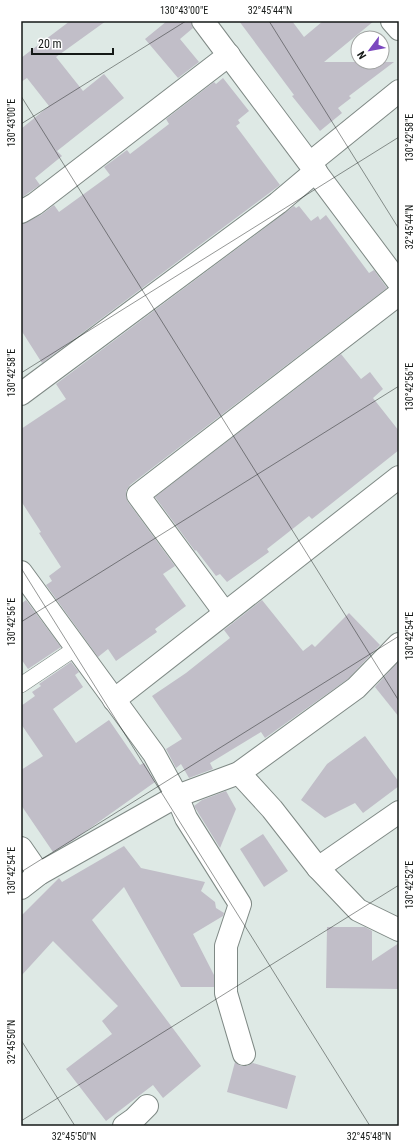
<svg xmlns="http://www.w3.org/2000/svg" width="420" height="1147" font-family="'Roboto Condensed',sans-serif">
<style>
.building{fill:#c1bec8}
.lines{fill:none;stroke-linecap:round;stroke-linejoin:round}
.service-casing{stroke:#7f8985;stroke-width:16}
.minor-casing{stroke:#7f8985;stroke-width:24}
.service{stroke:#fff;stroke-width:15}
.minor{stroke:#fff;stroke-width:22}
.ticks{fill:none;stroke:#151917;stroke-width:1;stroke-opacity:0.45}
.neatline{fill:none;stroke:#151917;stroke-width:1.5}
.ticks-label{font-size:10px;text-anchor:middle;fill:#151917}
</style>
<rect width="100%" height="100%" fill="#dee9e5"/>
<!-- building -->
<g class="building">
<path d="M70 21H106L56 57 83 91 104 74 124 98 57 151 62 156 35 178 40 185 21 198V129L49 106 27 78 21 82V58Z"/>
<path d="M167 21H191L193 28 180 39 199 62 178 78 145 39Z"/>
<path d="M239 21H292L304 37 323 21H374L324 62H394L349 96 351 98 338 108 342 113 320 131 292 96 294 95Z"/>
<path d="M223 78 249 111 238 120 240 123 236 126 280 185 42 363 21 330V224L41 215 54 205 59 212 110 175 104 167 127 150 130 154 169 124 166 119 214 82 216 84Z"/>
<path d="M294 206 296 208 299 206 311 221 318 216 320 220 326 215 369 273 374 270 387 288 130 485 126 491V497L128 502 175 566 163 574 186 606 155 629 157 632 116 661 108 649 98 657 46 585 52 581 49 576 61 567 39 533 41 532 21 501V429L66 399 56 384Z"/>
<path d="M341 354 361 379 370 372 383 389 373 398 399 431V450L312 519 309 516 267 549 269 552 227 582 220 574 216 576 196 550 195 551 155 497Z"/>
<path d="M26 600 61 647 28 669 21 659V604Z"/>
<path d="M262 600 303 651 312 644 315 647 349 613 380 645 348 679 265 738 261 732 210 763 213 769 189 778 181 764 176 768 166 749 182 739 152 696 186 673 230 638 224 630Z"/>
<path d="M71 662 79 672 75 675 83 687 53 709 76 743 109 720 140 765 144 763 155 782 72 841 53 852 21 805V770L43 756 21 724V706L35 696 32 692 41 686 39 684Z"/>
<path d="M397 663 399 665V717L375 687Z"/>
<path d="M365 736 399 782V786L363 813 355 803 325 818 301 800 327 764Z"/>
<path d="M226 791 236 809 220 848 194 806 202 800Z"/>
<path d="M263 834 288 871 264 887 240 849Z"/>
<path d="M124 846 141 868 205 882 201 891 215 902 216 908 224 913 223 916 193 934 214 975V987H181L124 887 92 920 201 1066 163 1098 153 1085 106 1121 66 1069 112 1034 102 1021 118 1006 53 941 21 976V916L59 878 62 882Z"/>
<path d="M327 927H365L372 931V961L399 943V989L326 988Z"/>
<path d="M235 1062 241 1066H247L253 1063 296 1076 287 1109 227 1092Z"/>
</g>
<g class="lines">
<!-- service casing -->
<g class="service-casing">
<path id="service" d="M21 685 76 648"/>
</g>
<!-- minor casing -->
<g class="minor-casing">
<g id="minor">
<path d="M203 21 399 283"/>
<path d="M392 21 399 29"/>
<path d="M310 163 399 91"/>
<path d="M21 212 35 204 229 55"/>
<path d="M21 394 278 203 316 171"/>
<path d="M21 572 154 754 177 796 186 818 240 904 226 946V993L244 1054"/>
<path d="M225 613 138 495 399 294"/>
<path d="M114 700 399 477"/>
<path d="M239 773 272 809 318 868 358 910 399 930"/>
<path d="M21 848 39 874"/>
<path d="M318 868 399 812"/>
<path d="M21 888 39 874 177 796 239 773 356 688 399 644"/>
<path d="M124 1126 134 1119 147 1106"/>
</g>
</g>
<!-- service -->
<use href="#service" class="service"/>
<!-- minor -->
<use href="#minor" class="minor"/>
</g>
<!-- ticks -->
<path class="ticks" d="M269 21 399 229M21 96 399 701M21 124 186 21M21 373 399 137M21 568 370 1126M21 622 399 386M21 872 399 636M21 1040 75 1126M21 1121 399 885"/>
<!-- border -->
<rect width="420" height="1147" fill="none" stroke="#ffffff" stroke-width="44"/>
<!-- north arrow -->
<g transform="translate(370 50) rotate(238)"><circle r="19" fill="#ffffff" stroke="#a1a3a2"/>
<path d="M0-3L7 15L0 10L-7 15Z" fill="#7b47bf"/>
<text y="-6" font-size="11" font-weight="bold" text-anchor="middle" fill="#151917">N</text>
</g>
<!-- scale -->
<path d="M32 48v6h81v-6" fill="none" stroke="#151917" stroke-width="2"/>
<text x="38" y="48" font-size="12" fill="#151917" stroke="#ffffff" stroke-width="3" paint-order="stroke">20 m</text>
<rect x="22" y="22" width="376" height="1103" class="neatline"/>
<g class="ticks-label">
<text x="184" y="14">130°43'00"E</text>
<text x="270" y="14">32°45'44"N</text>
<text transform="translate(11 123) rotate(-90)" y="4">130°43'00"E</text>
<text transform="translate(409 138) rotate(-90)" y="4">130°42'58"E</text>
<text transform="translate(409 227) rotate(-90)" y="4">32°45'44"N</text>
<text transform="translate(11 373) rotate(-90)" y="4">130°42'58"E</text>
<text transform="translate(409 387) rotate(-90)" y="4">130°42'56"E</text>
<text transform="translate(11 622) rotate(-90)" y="4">130°42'56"E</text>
<text transform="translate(409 636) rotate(-90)" y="4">130°42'54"E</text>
<text transform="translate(11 871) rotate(-90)" y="4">130°42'54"E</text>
<text transform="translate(409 885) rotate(-90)" y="4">130°42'52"E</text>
<text transform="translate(11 1042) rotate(-90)" y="4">32°45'50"N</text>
<text x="74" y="1140">32°45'50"N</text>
<text x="369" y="1140">32°45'48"N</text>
</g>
</svg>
